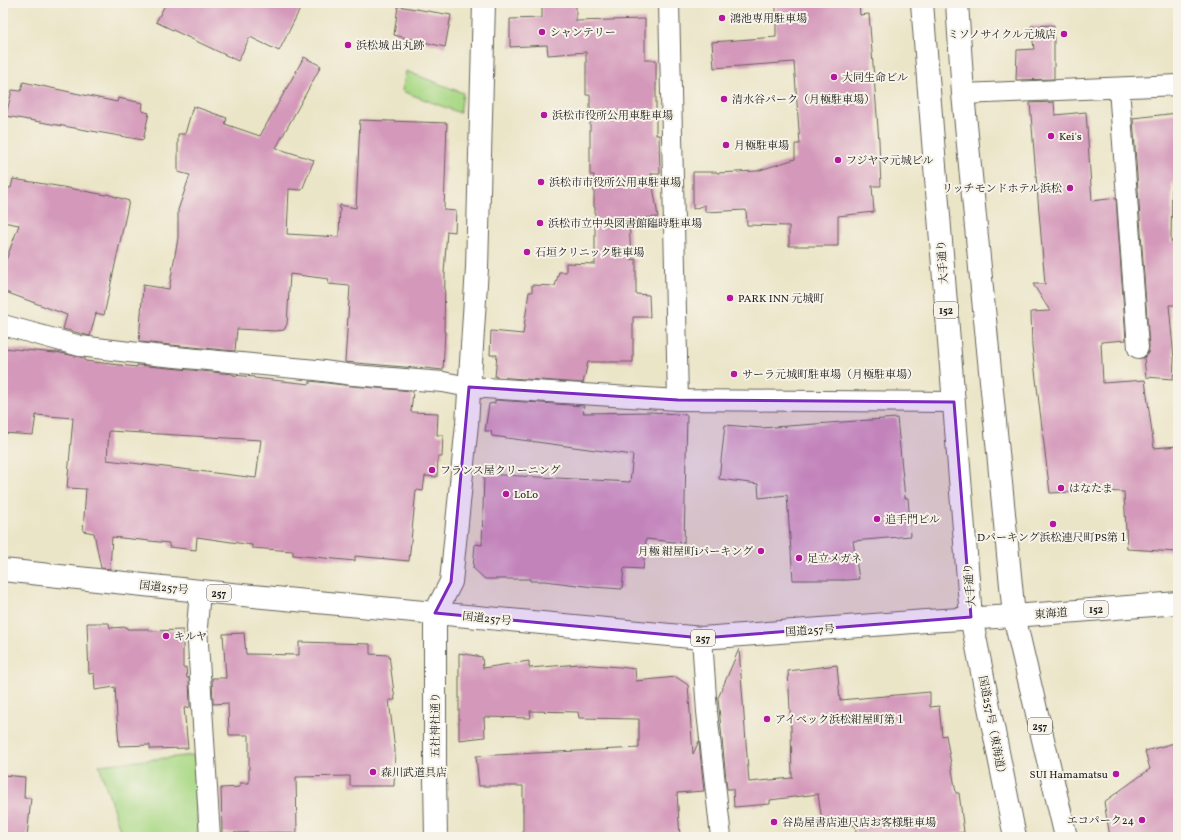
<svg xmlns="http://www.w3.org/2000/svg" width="1181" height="840" font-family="Vollkorn,'Noto Serif JP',serif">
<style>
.green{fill:#aad987;stroke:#637a52}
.building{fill:#d498ba;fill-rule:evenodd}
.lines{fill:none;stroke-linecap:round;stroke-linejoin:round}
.minor-casing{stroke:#646258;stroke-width:22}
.tertiary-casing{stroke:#646258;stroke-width:24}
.trunk-casing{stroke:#646258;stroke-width:24}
.minor{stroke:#fff;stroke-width:20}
.tertiary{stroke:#fff;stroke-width:22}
.trunk{stroke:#fff;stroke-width:22}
.marked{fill:#7b2cbf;fill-opacity:0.2;stroke:#7b2cbf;stroke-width:3;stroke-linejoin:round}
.poi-dot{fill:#b5179e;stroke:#f7f3e8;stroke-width:1.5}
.labels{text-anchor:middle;stroke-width:4;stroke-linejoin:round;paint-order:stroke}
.shield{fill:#f7f3e8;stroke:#5e5c59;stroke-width:1}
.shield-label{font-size:10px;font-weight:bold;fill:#1c1c1c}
.poi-label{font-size:11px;fill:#1c1c1c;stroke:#f7f3e8;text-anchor:start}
.street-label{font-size:11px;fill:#1c1c1c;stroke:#f7f3e8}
</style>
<rect width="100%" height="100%" fill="#f7f3e8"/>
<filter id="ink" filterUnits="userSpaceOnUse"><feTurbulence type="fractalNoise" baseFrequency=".025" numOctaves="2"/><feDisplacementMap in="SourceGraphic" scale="8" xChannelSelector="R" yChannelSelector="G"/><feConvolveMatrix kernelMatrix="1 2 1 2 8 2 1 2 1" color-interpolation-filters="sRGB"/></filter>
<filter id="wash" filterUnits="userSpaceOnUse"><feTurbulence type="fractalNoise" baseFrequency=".012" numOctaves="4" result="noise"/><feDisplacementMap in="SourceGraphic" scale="16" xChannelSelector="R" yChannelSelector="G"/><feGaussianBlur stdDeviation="0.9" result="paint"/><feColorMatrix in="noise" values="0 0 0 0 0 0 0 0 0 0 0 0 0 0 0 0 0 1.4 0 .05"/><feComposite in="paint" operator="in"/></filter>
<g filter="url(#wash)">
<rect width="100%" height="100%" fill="#ebe5c8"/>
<!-- green -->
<g class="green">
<path d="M406 71 463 93 460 113 402 91Z"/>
<path d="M194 755 198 837H117L120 830 99 765Z"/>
</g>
<g id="blocks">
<!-- building -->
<g class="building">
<path d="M166 3H303L279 51 250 37 238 61 156 22Z"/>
<path d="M542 3H576V21L645 19V60H656V135H659L660 174H651L658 217 629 219 631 260 636 259V294L649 295 650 317H633V362H588L583 383 495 377 497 355H490L491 331 523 334 529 292H532V285L555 286 559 272H566V263L595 264V207H594V175H590V95H586V52L548 55 547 45 510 47V19L542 18Z"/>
<path d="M776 3H859L860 15 869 14 879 141 881 186H872L874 212 838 216V246H789V226L747 225 746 210 705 212V205L693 209V172H717V173L757 171 795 159V144H800L794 62 714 68 712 42 776 37Z"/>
<path d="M398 6 451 15 445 47 394 35Z"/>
<path d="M1054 25V79L1016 80 1017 50 1034 49 1031 26Z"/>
<path d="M304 57 321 66 276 148 314 160 302 190 289 189 287 234 339 237 340 205 356 208 360 120 447 123 444 210 456 211 455 232 447 231 444 273H445L444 332H445L443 370 416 367V368L345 362 350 286 328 284 329 279 290 274 287 324 284 330 275 331 237 329 235 351 139 342 143 285 169 289 178 238V210L190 175 178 172V134H185L193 106 227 118 225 124 260 136Z"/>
<path d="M23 82 117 102 118 98 143 103 142 111 149 113 143 140 6 116 12 90 21 91Z"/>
<path d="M1054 102 1055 115 1086 112 1092 201 1116 198 1126 340 1101 342 1103 383 1145 380 1154 448 1178 446V552L1127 549 1124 492 1072 490V492L1050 493 1032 346 1031 312 1050 311 1033 284H1045L1030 103Z"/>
<path d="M1178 113V182H1172L1171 242 1178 241V305H1169L1174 359 1173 379 1146 377 1144 358 1148 353 1149 347 1133 118Z"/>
<path d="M13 179 57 186 106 195 107 194 129 201 104 315 96 313 90 336 63 329 67 315 3 291V268L19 225 3 222V187L11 188Z"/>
<path d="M3 348 56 353V352L85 358V361L137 367V365L233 374V375L254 377V378L310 384V381L352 386 413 391 411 412 438 413 437 435H443L442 457H438L437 477 425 476 423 491 416 490 409 561 355 556V561L293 555V551L252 548V545L197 537 196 550 169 547V543L112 537 110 569 101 568 94 533 83 531 86 489 67 488 73 418 36 415 33 435 3 433ZM109 431 261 440 256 478 107 460Z"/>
<path d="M495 400 584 406 583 413 652 412 687 415 684 543 646 539 643 569 624 568 622 589 593 587 545 581H530V579H485L473 568 475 544 482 545 484 474 630 482 633 455 492 436 491 431H485L489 404 495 403Z"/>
<path d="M897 418 905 498H908L911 536 853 541 859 579 848 580H793L787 495 759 498 758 484 719 479 725 425 761 428Z"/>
<path d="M87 623H109L110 628 127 627V629H149V631L183 630V668L186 667 187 678H189L190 707 184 708 188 748 150 749V745L119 746 115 687 95 690 94 673 89 674Z"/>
<path d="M244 633 246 654 299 655V642L370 644V654L389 655 395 700H389L395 750 394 786H350V776L296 777 297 832 222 833 221 788 240 787V783H249V735H229L228 703 213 704 212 678H226L223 634Z"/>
<path d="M739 649 749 782 792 778 791 729 788 671 837 665 840 700 930 692V707L939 706 942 736 946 735 956 793H959L964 832 937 837H857L855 825 823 829 818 794 770 800V804L734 807 733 789H727L718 698Z"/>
<path d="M459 653 482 657 483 668 529 661V668L580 664 620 667 635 669 636 681 676 677 688 685 693 754 699 741 704 791 677 793 680 837H523V786H479L476 756 639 748V719L579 718 578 712 530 711 531 718 484 717 485 737 459 740Z"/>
<path d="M1178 742V837H1110L1104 802 1150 769 1145 751Z"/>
<path d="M3 775 25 777 24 798H31L27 837H3Z"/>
</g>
</g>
</g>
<g filter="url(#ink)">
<use href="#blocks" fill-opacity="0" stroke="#646258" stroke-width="1"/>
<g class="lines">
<!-- minor casing -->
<g class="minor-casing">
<g id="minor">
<path d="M669 3 678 400"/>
<path d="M1119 88 1138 348"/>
<path d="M963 94 1178 85"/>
<path d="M3 325 80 346 154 355 316 370 353 375 443 382 469 387 678 400 954 402"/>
<path d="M200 591 197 627 210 837"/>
<path d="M702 638 707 712 721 837"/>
</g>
</g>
<!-- tertiary casing -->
<g class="tertiary-casing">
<path id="tertiary" d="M436 837 435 777V613L451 582 467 424 477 268 484 3"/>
</g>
<!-- trunk casing -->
<g class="trunk-casing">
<g id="trunk">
<path d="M922 3 971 617 1015 837"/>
<path d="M957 3 963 94 1014 616 1066 837"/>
<path d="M3 570 200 591 702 638 926 621 1014 616 1178 603"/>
</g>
</g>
<!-- minor -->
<use href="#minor" class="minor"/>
<!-- tertiary -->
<use href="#tertiary" class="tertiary"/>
<!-- trunk -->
<use href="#trunk" class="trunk"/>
</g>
</g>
<!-- marked area -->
<path class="marked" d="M469 387 678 400 954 402 971 617 702 638 435 613 451 582Z"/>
<!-- markers -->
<g class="poi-dot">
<circle cx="722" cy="18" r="4"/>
<circle cx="542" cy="32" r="4"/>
<circle cx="1064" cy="34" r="4"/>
<circle cx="348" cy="45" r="4"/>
<circle cx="834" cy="77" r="4"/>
<circle cx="724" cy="99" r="4"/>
<circle cx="544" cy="115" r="4"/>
<circle cx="1051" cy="136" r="4"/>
<circle cx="726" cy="145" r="4"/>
<circle cx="838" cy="160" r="4"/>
<circle cx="541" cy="182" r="4"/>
<circle cx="1070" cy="188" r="4"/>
<circle cx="540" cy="223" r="4"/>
<circle cx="527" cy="252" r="4"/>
<circle cx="730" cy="298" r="4"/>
<circle cx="734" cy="374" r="4"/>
<circle cx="432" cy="470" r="4"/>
<circle cx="1061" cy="488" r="4"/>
<circle cx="506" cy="494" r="4"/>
<circle cx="877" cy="519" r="4"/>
<circle cx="1053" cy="524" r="4"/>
<circle cx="761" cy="551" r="4"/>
<circle cx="799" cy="558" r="4"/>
<circle cx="166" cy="636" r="4"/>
<circle cx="767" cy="719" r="4"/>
<circle cx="373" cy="772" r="4"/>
<circle cx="1116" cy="774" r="4"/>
<circle cx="1142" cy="820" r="4"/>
<circle cx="774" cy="822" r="4"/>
</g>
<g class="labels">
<!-- shield labels -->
<g class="shield">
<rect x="934" y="302" width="24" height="16" rx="3"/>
<rect x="207" y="585" width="24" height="16" rx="3"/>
<rect x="1084" y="601" width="24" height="16" rx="3"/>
<rect x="691" y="630" width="24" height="16" rx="3"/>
<rect x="1028" y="718" width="24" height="16" rx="3"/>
</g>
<g class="shield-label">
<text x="946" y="314">152</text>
<text x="219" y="597">257</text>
<text x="1096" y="613">152</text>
<text x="703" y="642">257</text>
<text x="1040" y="730">257</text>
</g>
<!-- poi labels -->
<g class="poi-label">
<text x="730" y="22">鴻池専用駐車場</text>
<text x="550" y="36">シャンテリー</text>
<text x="1056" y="38" text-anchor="end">ミソノサイクル元城店</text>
<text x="356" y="49">浜松城 出丸跡</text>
<text x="842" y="81">大同生命ビル</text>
<text x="732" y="103">清水谷パーク（月極駐車場）</text>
<text x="552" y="119">浜松市役所公用車駐車場</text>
<text x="1059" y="140">Kei's</text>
<text x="734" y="149">月極駐車場</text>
<text x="846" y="164">フジヤマ元城ビル</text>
<text x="549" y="186">浜松市市役所公用車駐車場</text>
<text x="1062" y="192" text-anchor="end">リッチモンドホテル浜松</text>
<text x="548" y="227">浜松市立中央図書館臨時駐車場</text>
<text x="535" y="256">石垣クリニック駐車場</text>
<text x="738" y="302">PARK INN 元城町</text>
<text x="742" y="378">サーラ元城町駐車場（月極駐車場）</text>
<text x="440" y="474">フランス屋クリーニング</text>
<text x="1069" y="492">はなたま</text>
<text x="514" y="498">LoLo</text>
<text x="885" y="523">追手門ビル</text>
<text x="1053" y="541" text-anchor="middle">Dパーキング浜松連尺町PS第１</text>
<text x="753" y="555" text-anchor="end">月極 紺屋町iパーキング</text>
<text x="807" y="562">足立メガネ</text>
<text x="174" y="640">キルヤ</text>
<text x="775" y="723">アイペック浜松紺屋町第１</text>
<text x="381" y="776">森川武道具店</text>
<text x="1108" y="778" text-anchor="end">SUI Hamamatsu</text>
<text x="1134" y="824" text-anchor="end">エコパーク24</text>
<text x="782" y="826">谷島屋書店連尺店お客様駐車場</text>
</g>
<!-- street labels -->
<g class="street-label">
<text transform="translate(942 262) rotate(-94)" y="4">大手通り</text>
<text transform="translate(969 585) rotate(-95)" y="4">大手通り</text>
<text transform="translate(164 587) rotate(6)" y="4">国道257号</text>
<text transform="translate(1051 613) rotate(-4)" y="4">東海道</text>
<text transform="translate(487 618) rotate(6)" y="4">国道257号</text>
<text transform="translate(810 630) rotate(-4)" y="4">国道257号</text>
<text transform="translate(435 725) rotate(-90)" y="4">五社神社通り</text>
<text transform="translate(993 727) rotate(79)" y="4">国道257号（東海道）</text>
</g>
</g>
<!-- margin -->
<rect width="1181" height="840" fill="none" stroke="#f7f3e8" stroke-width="16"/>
</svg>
